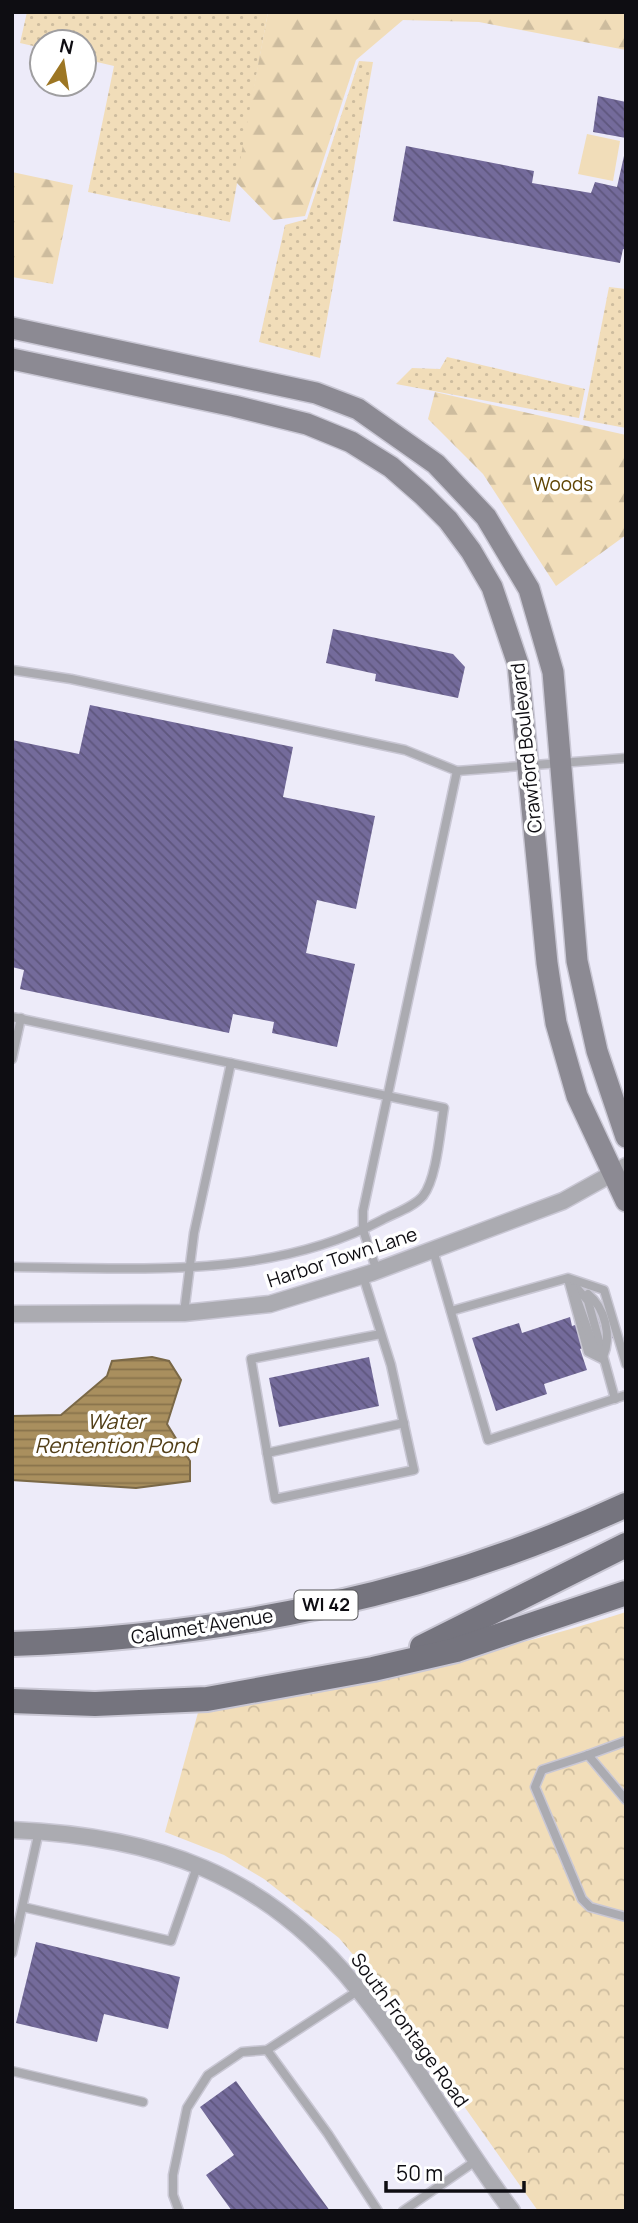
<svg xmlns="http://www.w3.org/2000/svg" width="638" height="2223" font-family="Manrope,sans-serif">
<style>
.grass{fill:url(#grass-dots)}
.forest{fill:url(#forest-firs)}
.park{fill:url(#park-crowns)}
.garden{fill:#f1ddb9}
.water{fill:url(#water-rules);stroke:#7a6847;stroke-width:2}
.building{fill:url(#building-back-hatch)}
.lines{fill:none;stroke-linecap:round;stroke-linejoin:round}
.lane-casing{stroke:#c9c7d4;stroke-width:11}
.street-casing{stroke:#c9c7d4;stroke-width:19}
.secondary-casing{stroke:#c9c7d4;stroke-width:24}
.primary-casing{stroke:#c9c7d4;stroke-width:28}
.lane{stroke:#ababb1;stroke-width:8}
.street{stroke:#ababb1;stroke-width:16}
.secondary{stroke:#8c8a93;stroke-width:21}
.primary{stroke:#75747e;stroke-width:24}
.labels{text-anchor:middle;stroke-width:7;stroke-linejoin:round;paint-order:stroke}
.shield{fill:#fff;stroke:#565659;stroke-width:2}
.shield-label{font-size:18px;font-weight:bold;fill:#0e0d12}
.park-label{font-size:19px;fill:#604504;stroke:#fff}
.street-label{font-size:19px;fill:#0e0d12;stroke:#fff}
.water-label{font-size:21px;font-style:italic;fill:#523e16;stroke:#fff}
</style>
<defs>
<pattern id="grass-dots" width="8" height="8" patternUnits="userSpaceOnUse" patternTransform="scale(1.75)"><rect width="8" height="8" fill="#f1ddb9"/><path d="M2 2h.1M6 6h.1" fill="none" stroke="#cdbc9e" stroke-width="1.8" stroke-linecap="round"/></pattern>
<pattern id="forest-firs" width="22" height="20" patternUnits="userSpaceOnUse" patternTransform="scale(1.75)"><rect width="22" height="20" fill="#f1ddb9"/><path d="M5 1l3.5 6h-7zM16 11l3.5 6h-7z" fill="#cdbc9e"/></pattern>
<pattern id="park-crowns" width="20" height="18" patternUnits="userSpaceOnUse" patternTransform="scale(1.75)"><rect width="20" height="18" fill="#f1ddb9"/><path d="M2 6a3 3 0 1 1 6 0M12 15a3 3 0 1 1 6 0" fill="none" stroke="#cdbc9e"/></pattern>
<pattern id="water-rules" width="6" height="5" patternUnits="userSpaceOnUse" patternTransform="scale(1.75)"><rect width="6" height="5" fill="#a98f5e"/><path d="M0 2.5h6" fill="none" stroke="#88734c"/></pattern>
<pattern id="building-back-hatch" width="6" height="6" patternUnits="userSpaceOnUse" patternTransform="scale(1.75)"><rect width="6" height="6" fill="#746b9b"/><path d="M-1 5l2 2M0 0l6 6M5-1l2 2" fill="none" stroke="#5e567d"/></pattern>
</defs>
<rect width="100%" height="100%" fill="#edebf9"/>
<!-- grass -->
<g class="grass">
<path d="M27 12H268L230 222 88 192 114 66 84 59V42H42V48L20 43Z"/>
<path d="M359 61 373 62 320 358 259 342 285 225 307 219Z"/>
<path d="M609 287 626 289V428L583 420Z"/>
<path d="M447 357 585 389 579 418 396 384 412 368 440 369Z"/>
</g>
<!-- forest -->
<g class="forest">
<path d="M268 12H626V50L479 22 403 20 356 60 305 216 273 220 236 182Z"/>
<path d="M12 172 73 185 53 284 12 277Z"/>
<path d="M435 392 626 435V535L556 586 483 474 428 419Z"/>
</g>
<!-- park -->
<path class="park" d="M626 1612V2211H538L377 1983 339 1938 264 1879 224 1855 165 1832 199 1709C343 1681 486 1658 626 1612Z"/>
<!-- garden -->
<path class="garden" d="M587 134 620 141 613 181 578 174Z"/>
<!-- water -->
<path class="water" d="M152 1357 169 1361 181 1380 167 1424 190 1461V1481L136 1488 12 1480V1416L61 1415 107 1376 112 1361Z"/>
<!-- building -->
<g class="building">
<path d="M598 96 626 102V138L593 132Z"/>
<path d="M406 146 534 171 532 183 591 193 595 182 617 187 626 147V250L623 249 620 263 393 221Z"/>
<path d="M333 629 453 654 465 667 458 698 375 681 376 674 326 663Z"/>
<path d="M90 705 293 747 283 797 375 816 356 909 317 900 306 953 355 964 337 1047 272 1033 274 1022 233 1014 229 1033 20 989 24 970 12 967V740L79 754Z"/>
<path d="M605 1315 613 1338 580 1349 587 1370 544 1384 547 1394 496 1411 472 1338 519 1323 522 1333 570 1317 572 1326Z"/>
<path d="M369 1357 379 1406 279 1427 269 1378Z"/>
<path d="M36 1942 180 1977 168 2029 104 2014 97 2042 16 2023Z"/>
<path d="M236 2081 330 2211H232L206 2175 234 2155 200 2107Z"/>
</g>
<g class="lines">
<!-- lane casing -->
<g class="lane-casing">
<g id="lane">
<path d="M12 670 71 679 405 750 457 771 626 758"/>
<path d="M12 1017 444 1108C440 1130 437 1178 423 1196 414 1207 395 1213 382 1220 268 1280 137 1268 12 1267"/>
<path d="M12 1059 21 1018"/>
<path d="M433 1250 488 1440 626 1395"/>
<path d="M377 1271 363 1230V1211L457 771"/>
<path d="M363 1276 391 1365 414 1470 275 1499 251 1359 381 1334"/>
<path d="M568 1279 588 1352 602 1359"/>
<path d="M570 1280 588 1301 615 1399"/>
<path d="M573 1288 595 1350 600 1357"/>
<path d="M588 1294C605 1308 612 1336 603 1357"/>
<path d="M451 1311 568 1278 604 1290 626 1364"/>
<path d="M184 1313 194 1233 231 1063"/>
<path d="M267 1453 404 1423"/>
<path d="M588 1755 626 1741"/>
<path d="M626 1800 588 1755 542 1770 535 1787 582 1899 590 1907 626 1917"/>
<path d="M23 1907 171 1941 198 1864"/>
<path d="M12 1953 39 1831"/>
<path d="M267 2050 328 2134 378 2211"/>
<path d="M12 2071 143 2102"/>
<path d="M179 2211 173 2195V2175L187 2108 208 2075 242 2052 267 2050 359 1990"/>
<path d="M403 2211 477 2160"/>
</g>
</g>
<!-- street casing -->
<g class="street-casing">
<g id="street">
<path d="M12 1314 184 1313 270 1304 371 1273 563 1201 626 1166"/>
<path d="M12 1830C155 1836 265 1873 357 1988 414 2058 458 2139 512 2211"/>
</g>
</g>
<!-- secondary casing -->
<g class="secondary-casing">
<g id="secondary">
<path d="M12 328 316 393 358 409 436 464 486 517 529 589 553 672 577 961 597 1051 626 1137"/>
<path d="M12 359 234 406 307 424 351 442 391 467 423 495 448 520 471 551 492 587 518 664 547 963 556 1023 577 1096 626 1201"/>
</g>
</g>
<!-- primary casing -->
<g class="primary-casing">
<g id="primary">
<path d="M12 1644C223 1637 434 1594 626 1505"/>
<path d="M422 1647 626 1545"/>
<path d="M12 1701 95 1704 207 1699 373 1669 456 1650 626 1593"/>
</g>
</g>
<!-- lane -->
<use href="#lane" class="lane"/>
<!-- street -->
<use href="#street" class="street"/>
<!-- secondary -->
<use href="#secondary" class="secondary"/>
<!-- primary -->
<use href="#primary" class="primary"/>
</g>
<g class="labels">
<!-- shield labels -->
<rect class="shield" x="294.5" y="1590.5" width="63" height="29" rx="5"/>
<g class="shield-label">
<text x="326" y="1611">WI 42</text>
</g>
<!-- park labels -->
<g class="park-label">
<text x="563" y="491">Woods</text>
</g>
<!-- street labels -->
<g class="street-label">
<text transform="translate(526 748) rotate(-96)" y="7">Crawford Boulevard</text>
<text transform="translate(342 1257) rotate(-18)" y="7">Harbor Town Lane</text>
<text transform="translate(202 1626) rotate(-9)" y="7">Calumet Avenue</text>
<text transform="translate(410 2030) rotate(54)" y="7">South Frontage Road</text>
</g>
<!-- water labels -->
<g class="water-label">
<text x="116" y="1429">Water<tspan x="116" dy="24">Rentention Pond</tspan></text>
</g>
</g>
<!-- border -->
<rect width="638" height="2223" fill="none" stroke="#0e0d12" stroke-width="28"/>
<!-- north arrow -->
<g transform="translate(63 63) rotate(12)"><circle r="33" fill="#ffffff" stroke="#9f9ea0" stroke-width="2"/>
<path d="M0-5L12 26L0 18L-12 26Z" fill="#9d7623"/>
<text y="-10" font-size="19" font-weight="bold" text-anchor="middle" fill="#0e0d12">N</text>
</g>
<!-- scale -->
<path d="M386 2181v10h138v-10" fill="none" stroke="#0e0d12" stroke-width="3.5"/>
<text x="396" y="2181" font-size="21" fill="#0e0d12" stroke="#ffffff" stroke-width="5" paint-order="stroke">50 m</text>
</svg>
